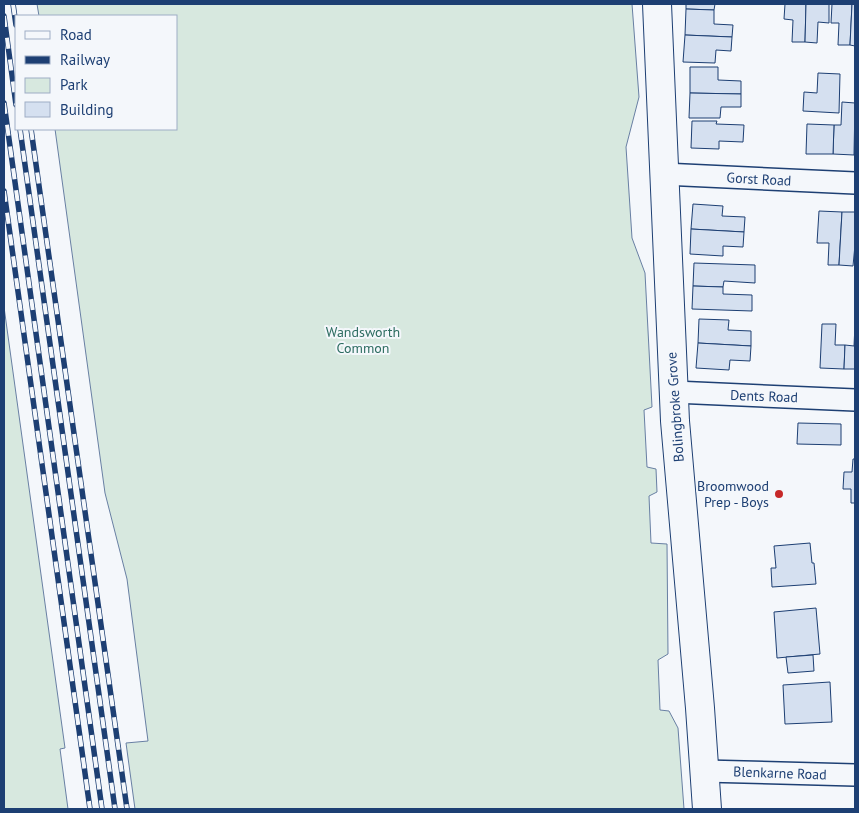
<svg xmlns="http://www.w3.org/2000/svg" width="859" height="813" font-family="'PT Sans',sans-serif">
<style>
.green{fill:#d7e8df;stroke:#687fa3}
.building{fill:#d5e0f0;stroke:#1d3f73}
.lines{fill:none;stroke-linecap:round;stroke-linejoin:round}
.minor-casing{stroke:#1d3f73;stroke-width:24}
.secondary-casing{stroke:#1d3f73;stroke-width:30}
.minor{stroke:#f4f7fb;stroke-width:21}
.secondary{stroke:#f4f7fb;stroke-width:28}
.rail-casing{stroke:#1d3f73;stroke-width:5.5}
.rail{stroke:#f4f7fb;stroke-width:4;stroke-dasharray:11;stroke-linecap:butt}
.poi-dot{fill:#c62828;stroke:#f4f7fb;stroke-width:2}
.labels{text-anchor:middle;stroke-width:4;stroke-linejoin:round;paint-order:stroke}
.street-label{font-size:14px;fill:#1d3f73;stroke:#f4f7fb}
.park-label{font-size:14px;fill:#2c6c60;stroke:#f4f7fb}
.poi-label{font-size:14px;fill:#1d3f73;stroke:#f4f7fb;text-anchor:end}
</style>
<rect width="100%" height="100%" fill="#f4f7fb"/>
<!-- green -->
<g class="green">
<path d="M37 4H632L639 97 626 147 632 238 645 273 652 407 644 410 647 467 656 469 657 492 649 496 651 543 667 544 668 654 658 660 660 710 669 711 678 728 684 809H135L126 743 148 741 127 579 105 493 55 129H176V16H39Z"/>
<path d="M4 307 65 748 60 749 68 809H4Z"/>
</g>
<!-- building -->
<g class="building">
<path d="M686 4H715L714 10 686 9Z"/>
<path d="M785 4H806L805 42H792L793 20 784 19Z"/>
<path d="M806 4H829V23L818 22 817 43 805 42Z"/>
<path d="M832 4H852L850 45H838L839 23H831Z"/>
<path d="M852 4H855V46L850 45Z"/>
<path d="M686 9 714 10V24L733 25 732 37 685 35Z"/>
<path d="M685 35 732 37 731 51 716 50 715 63 683 62Z"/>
<path d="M690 67H718V80L741 81V94L690 93Z"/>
<path d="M818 73 840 74 839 113 803 111 804 92 817 93Z"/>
<path d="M690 93 741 94V107H721L720 118H689Z"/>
<path d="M842 102 855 103 854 155 833 154 834 125H841Z"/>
<path d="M692 121H717L716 124 744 125 743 142 719 141V149L691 148Z"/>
<path d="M807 124 834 125 833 154H806Z"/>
<path d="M693 204 723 206 722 216 745 217 744 232 691 229Z"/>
<path d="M819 211 842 212 839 265H828L829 243H817Z"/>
<path d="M842 212H855V245L853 266 839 265Z"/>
<path d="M691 229 744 232 743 247 723 246V256L690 254Z"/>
<path d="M694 263 755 265V283L724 281 723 287 693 286Z"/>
<path d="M693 286 723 287V294L752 295V311L692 309Z"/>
<path d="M699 319 729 320 728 330 751 331V346L698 343Z"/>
<path d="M822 324H836L835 345H845L844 369 820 368Z"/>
<path d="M855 325V369H844L845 345 854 346Z"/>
<path d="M698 343 751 346 750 361 730 360 729 370 696 368Z"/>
<path d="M798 423 841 424V445L797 444Z"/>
<path d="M853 459H855V503H851V489H843L844 472H852Z"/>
<path d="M810 543 812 563H814L816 584 772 587 771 568H776L774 546Z"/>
<path d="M816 608 820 654 777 658 774 612Z"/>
<path d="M813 655 814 671 788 673 786 657Z"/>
<path d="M830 682 832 722 785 724 783 685Z"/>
</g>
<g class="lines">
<!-- minor casing -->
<g class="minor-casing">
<g id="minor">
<path d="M663 174 855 183"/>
<path d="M674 392 855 400"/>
<path d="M704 771 855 775"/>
</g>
</g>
<!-- secondary casing -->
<g class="secondary-casing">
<path id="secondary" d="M657 4 675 421 700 708 707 809"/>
</g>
<!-- minor -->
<use href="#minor" class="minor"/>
<!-- secondary -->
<use href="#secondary" class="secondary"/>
<!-- rail casing -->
<g class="rail-casing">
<g id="rail">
<path d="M13 4 16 25"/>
<path d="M4 16 16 105"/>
<path d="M4 103 102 809"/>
<path d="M20 129 115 809"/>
<path d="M31 129 127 809"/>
<path d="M4 191 90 809"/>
</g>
</g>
<!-- rail -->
<use href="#rail" class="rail"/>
</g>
<!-- markers -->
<circle class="poi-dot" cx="779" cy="494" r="5"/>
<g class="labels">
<!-- street labels -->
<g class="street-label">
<text transform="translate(759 179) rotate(3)" y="5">Gorst Road</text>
<text transform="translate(764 396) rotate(2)" y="5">Dents Road</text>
<text transform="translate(675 407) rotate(-94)" y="5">Bolingbroke Grove</text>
<text transform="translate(780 773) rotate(2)" y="5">Blenkarne Road</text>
</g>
<!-- park labels -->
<g class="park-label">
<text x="363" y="337">Wandsworth<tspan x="363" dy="16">Common</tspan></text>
</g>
<!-- poi labels -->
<g class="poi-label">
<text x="769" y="491">Broomwood<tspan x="769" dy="16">Prep - Boys</tspan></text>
</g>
</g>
<!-- border -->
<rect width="859" height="813" fill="none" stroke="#1d3f73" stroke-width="10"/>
<!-- legend -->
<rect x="15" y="15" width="162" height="115" fill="#f4f7fb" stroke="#9eadc5"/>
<rect x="25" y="31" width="25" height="8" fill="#f4f7fb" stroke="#9eadc5"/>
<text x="60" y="40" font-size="15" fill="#1d3f73">Road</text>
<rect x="25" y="56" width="25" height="8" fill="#1d3f73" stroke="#9eadc5"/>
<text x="60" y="65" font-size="15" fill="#1d3f73">Railway</text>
<rect x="25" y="78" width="25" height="15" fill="#d7e8df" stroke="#9eadc5"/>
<text x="60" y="90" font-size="15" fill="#1d3f73">Park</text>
<rect x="25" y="102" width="25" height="15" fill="#d5e0f0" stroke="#9eadc5"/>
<text x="60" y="115" font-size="15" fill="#1d3f73">Building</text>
</svg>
